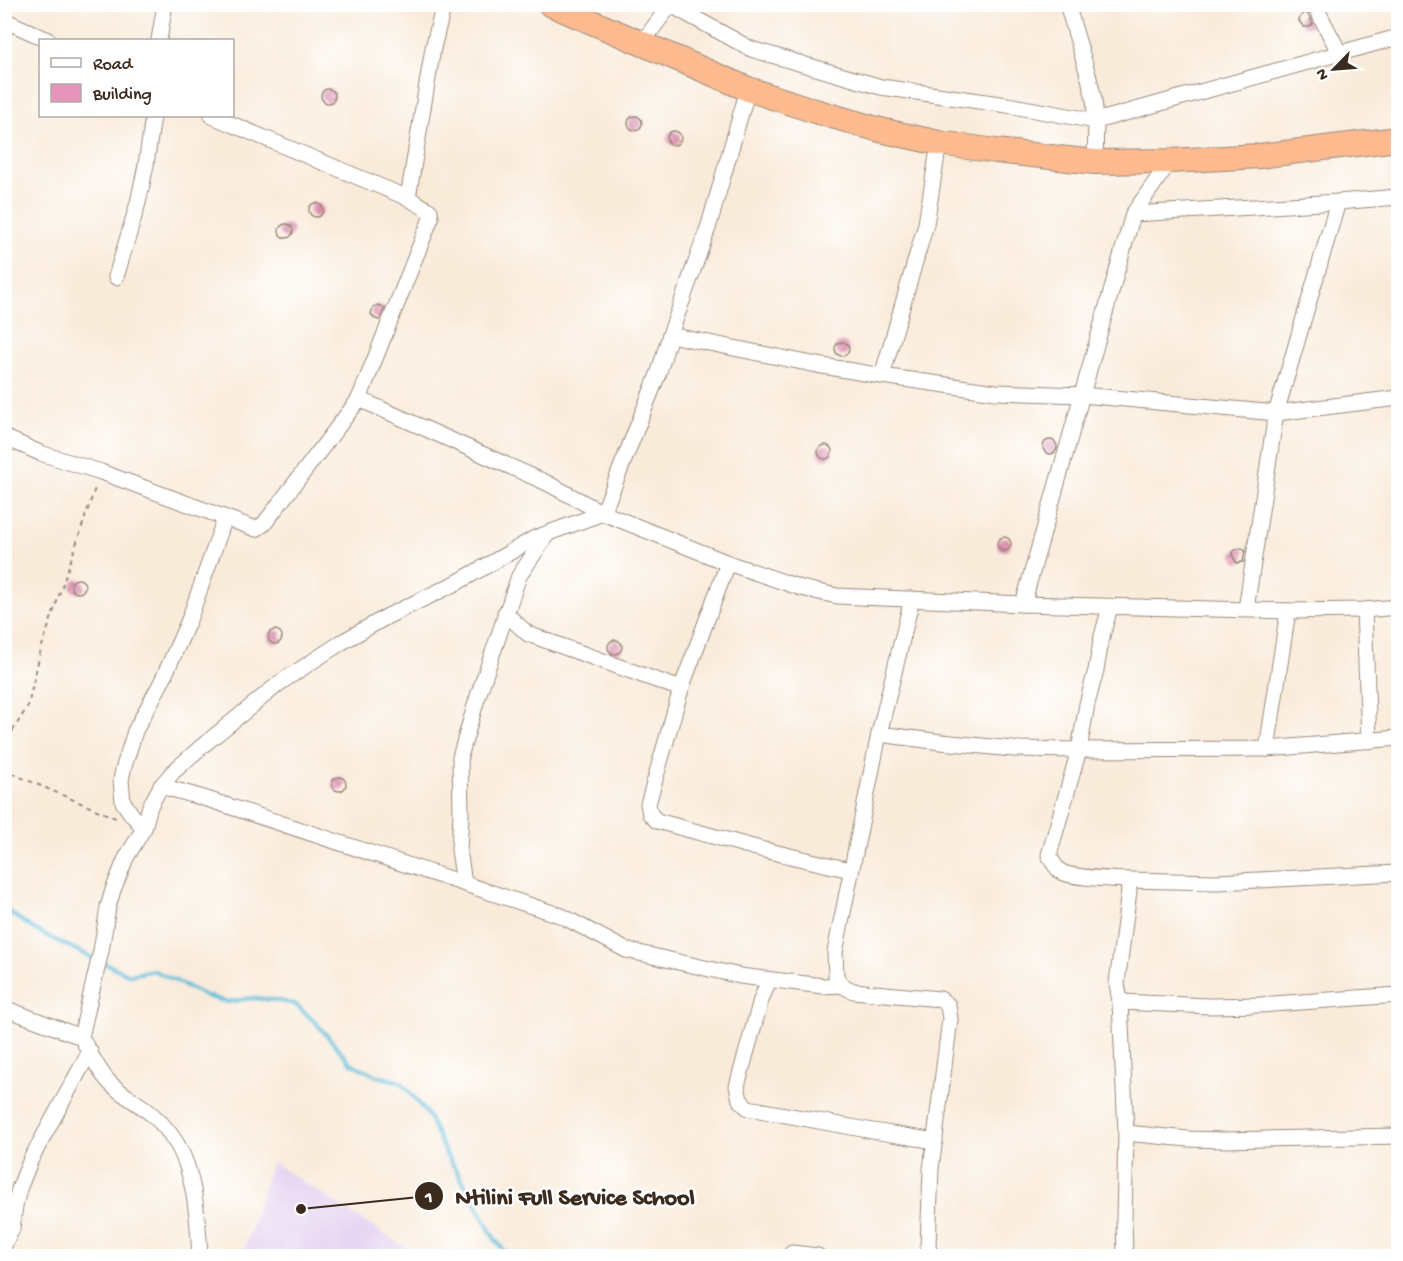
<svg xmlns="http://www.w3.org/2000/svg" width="1403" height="1261" font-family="'Gochi Hand',sans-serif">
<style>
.built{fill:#e5d3f1}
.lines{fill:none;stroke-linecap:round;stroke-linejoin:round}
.stream{stroke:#5abbd9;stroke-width:4}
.building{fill:url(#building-cross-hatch)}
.minor-casing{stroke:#9a8a7c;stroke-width:17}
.trunk-casing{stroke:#9a8a7c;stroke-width:26}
.path{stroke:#9a8a7c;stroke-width:2;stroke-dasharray:4.5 4.5;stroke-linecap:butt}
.minor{stroke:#fff;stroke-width:15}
.trunk{stroke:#fcba8e;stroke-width:24}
.leader{fill:none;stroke:#3b2a1e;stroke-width:2}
.callout-dot{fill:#3b2a1e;stroke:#fff;stroke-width:2}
.mark-label{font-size:18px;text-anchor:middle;font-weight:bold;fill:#fff}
.callout-label{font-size:24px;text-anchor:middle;font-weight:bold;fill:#3b2a1e;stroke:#fff;stroke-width:5;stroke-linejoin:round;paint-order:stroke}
</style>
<defs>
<pattern id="building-cross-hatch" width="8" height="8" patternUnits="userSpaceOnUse" patternTransform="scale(1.5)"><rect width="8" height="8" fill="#e695ba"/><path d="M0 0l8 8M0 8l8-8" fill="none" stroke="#bc7a97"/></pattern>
</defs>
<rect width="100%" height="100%" fill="#fff"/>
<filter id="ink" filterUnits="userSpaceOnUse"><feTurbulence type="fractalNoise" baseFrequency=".0167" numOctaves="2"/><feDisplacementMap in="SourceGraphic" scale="12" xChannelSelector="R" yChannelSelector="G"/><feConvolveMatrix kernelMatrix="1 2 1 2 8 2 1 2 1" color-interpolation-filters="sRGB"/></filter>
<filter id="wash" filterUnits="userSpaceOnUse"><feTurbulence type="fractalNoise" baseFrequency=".008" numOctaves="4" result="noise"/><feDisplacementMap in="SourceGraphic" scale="24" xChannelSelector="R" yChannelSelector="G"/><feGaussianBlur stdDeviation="1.35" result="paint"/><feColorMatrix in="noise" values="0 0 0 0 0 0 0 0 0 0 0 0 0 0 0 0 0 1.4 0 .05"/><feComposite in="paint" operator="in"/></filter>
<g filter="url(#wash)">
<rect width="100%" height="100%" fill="#f9ebda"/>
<!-- built -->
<path class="built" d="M272 1162 418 1256H242Z"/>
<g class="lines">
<!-- stream -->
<g class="stream">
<path d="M4 909 37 931 95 959"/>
<path d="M102 962 130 975 153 970 206 996 228 1002 252 998 274 1000 295 1004 315 1022 351 1063 377 1076 401 1082 428 1115 446 1154 469 1191 494 1238 505 1252 526 1256"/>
</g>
</g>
<g id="blocks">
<!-- building -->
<g class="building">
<path d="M1304 13H1307L1313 24 1309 27H1304L1299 21 1300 17Z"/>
<circle cx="328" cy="96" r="7"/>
<circle cx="635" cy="123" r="7"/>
<circle cx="674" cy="138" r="7"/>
<circle cx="316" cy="210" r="7"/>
<circle cx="286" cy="231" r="7"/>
<path d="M378 305 385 308 380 320H378L374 318 371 314 373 307Z"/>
<circle cx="842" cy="349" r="7"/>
<circle cx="1050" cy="447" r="7"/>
<circle cx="825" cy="452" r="7"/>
<circle cx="1004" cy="544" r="7"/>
<path d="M1242 548 1245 550 1243 562 1237 563 1233 557V552L1237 549Z"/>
<circle cx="78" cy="586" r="7"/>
<circle cx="275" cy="637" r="7"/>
<circle cx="615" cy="647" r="7"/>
<circle cx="339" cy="784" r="7"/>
</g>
</g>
</g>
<g filter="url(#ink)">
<use href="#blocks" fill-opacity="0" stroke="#9a8a7c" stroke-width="1.5"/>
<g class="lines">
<!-- minor casing -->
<g class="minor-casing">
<g id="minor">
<path d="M669 4 751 49 881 87 1007 105 1096 121 1398 37"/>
<path d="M1067 4 1089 78 1094 99 1096 121 1095 162"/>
<path d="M1314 4 1340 54"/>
<path d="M4 20 48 40"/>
<path d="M159 40 165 4"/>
<path d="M641 44 671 4"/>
<path d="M212 116 408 198 433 48 444 4"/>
<path d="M408 198 430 211 431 218 359 399 547 483 603 513 728 563 801 588 837 596 1023 604 1288 611 1364 610 1398 607"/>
<path d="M1133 214 1338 202 1398 197"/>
<path d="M116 277 138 203 146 165 153 116"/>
<path d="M670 335 817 365 882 376 996 392 1082 395 1276 413 1398 398"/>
<path d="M882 376 926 224 939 143"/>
<path d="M4 437 40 453 101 472 256 529 264 524 359 399"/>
<path d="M728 563 681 689 648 804 650 814 657 821 760 849 850 870"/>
<path d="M912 599 879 734 835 952 836 976 841 985 853 991 940 999 948 1005 950 1019 931 1169 928 1246 930 1256"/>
<path d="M1023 604 1133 214 1170 161"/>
<path d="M1110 607 1102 636 1096 670 1087 704 1079 750 1049 855C1052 861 1055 867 1060 871 1069 878 1113 879 1127 880L1129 891 1117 983 1120 1002 1126 1133 1124 1220 1125 1256"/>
<path d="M1246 609 1276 413 1338 202"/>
<path d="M1364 610 1369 741"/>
<path d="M505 613 528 634 681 689"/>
<path d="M879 734 941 742 1013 749 1079 750 1267 749 1398 738"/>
<path d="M1267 749 1288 611"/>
<path d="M161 786 207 799 562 916 626 950 740 976 823 986 841 985"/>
<path d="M144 828 132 815 123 802 121 780 123 770 135 731 162 681 189 620 225 518"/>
<path d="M1127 880 1217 882 1398 873"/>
<path d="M464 883 459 850 461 814 460 757 477 699 519 576 548 533"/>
<path d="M769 980 761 1000 737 1086 740 1100 748 1108 873 1131 935 1141"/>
<path d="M1120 1002 1209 1006 1260 1005 1398 995"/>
<path d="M4 1008 81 1037"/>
<path d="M1126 1133 1188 1139 1224 1140 1398 1136"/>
<path d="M4 1245 12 1229 15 1206 19 1189 31 1159 90 1051"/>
<path d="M792 1253 818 1256"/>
<path d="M200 1256C198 1221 195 1171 175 1141 167 1128 156 1117 144 1108 133 1100 120 1093 110 1083 98 1071 90 1052 81 1037L101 951 108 907 113 890 126 858 144 828 150 806 161 786 173 772 201 747 281 682 342 642 388 616 458 582 535 538 603 513 659 372 670 335 709 225 748 89"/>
</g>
</g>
<!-- trunk casing -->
<g class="trunk-casing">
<path id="trunk" d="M550 4 748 89 815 111 880 130 939 143 996 151 1095 162 1170 161 1259 156 1398 139"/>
</g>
<!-- path -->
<g class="path">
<path d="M4 747 7 740 28 706 41 649 96 485"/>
<path d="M4 770 118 819"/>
</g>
<!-- minor -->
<use href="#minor" class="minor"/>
<!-- trunk -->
<use href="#trunk" class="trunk"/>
</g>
</g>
<!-- callouts -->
<path class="leader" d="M301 1209L429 1196"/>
<g class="callout-dot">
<circle cx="301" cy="1209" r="6"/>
<circle cx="429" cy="1196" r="15"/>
</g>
<g class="mark-label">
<text x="429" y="1202">1</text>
</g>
<g class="callout-label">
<text x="575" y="1204">Ntilini Full Service School</text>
</g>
<!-- margin -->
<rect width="1403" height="1261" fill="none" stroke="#fff" stroke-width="24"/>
<!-- legend -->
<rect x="39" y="39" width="195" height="78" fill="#ffffff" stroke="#b1aaa5" stroke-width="1.5"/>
<rect x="51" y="58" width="30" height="9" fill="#ffffff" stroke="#b1aaa5" stroke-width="1.5"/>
<text x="93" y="69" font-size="18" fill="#3b2a1e">Road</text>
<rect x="51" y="84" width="30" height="18" fill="#e695ba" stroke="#b1aaa5" stroke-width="1.5"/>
<text x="93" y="99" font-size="18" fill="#3b2a1e">Building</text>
<!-- north arrow -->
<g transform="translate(1334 69) rotate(245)" stroke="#ffffff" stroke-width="4.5" paint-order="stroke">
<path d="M0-4.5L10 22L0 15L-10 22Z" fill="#3b2a1e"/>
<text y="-9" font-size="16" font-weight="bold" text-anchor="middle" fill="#3b2a1e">N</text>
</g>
</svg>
